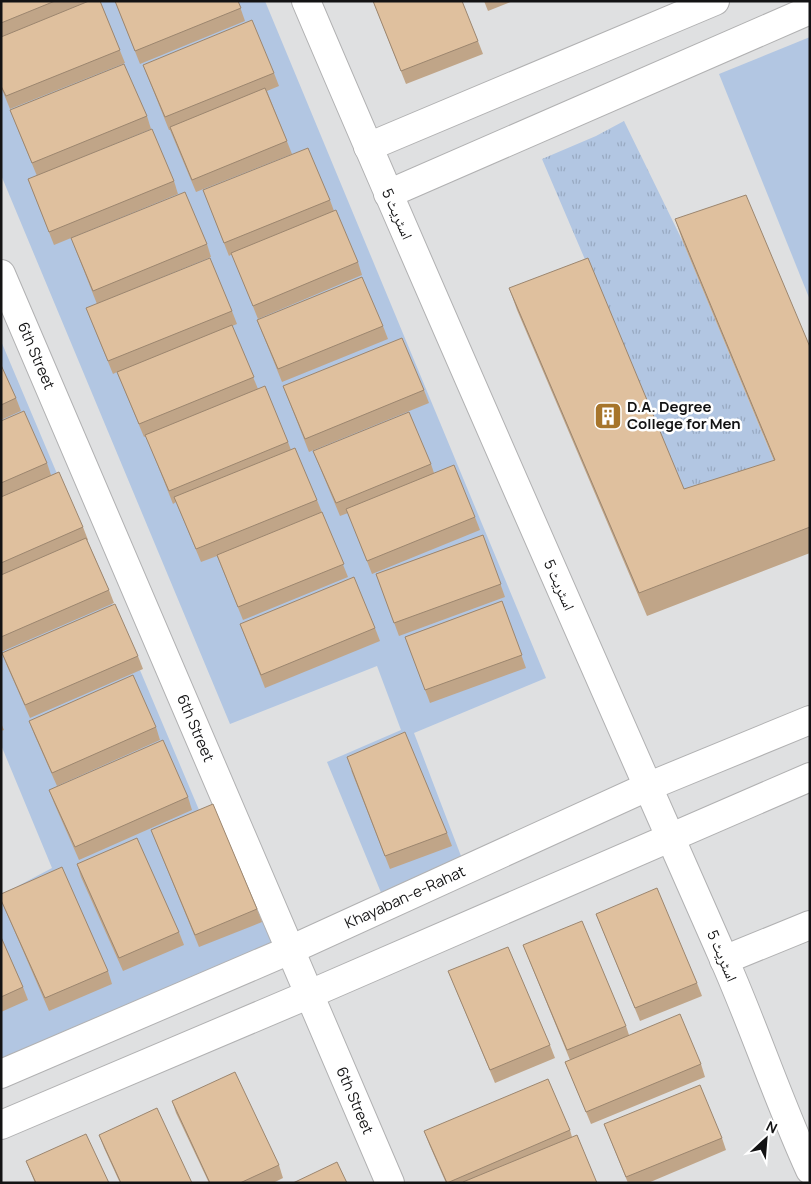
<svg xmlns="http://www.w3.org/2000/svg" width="811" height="1184" font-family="Manrope,'Noto Naskh Arabic',sans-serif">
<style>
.grass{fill:url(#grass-tufts)}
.green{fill:#b2c6e2}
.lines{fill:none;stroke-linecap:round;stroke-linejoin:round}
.minor-casing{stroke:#b1b1b2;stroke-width:30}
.tertiary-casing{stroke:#b1b1b2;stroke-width:30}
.minor{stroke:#fff;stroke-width:28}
.tertiary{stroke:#fff;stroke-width:28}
.wall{fill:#c0a588}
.building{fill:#dfc09e;stroke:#9c866f}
.labels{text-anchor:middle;stroke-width:5;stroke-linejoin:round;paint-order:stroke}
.street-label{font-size:15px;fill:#131314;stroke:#fff}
.poi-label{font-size:15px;font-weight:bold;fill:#131314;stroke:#fff;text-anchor:start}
</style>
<defs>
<pattern id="grass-tufts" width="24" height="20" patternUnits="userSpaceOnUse" patternTransform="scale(1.25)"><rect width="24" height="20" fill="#b2c6e2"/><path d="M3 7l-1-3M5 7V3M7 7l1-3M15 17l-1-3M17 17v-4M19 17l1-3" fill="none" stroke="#98a9c1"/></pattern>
</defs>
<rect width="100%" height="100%" fill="#dfe0e1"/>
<!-- grass -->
<path class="grass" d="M624 121 683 242 783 483 693 512 542 159 596 136Z"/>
<!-- green -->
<g class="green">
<path d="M1 1H265L546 678 414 733 461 856 382 895 327 762 401 730 377 666 230 724 1 175Z"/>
<path d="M810 37V300L719 74Z"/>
<path d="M1 341 202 817 223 809 274 944 1 1062V895L52 868 1 745Z"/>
</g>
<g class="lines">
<!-- minor casing -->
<g class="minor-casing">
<g id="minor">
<path d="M306 1C442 321 583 639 723 957 754 1027 778 1100 810 1170"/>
<path d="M368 147 715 1"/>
<path d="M388 194 810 10"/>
<path id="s1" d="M1 274 390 1183"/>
<path d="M724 960 810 925"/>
</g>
</g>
<!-- tertiary casing -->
<g class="tertiary-casing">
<g id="tertiary">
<path id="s2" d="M1 1074 290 950 647 787 810 720"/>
<path d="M1 1125 310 994 810 777"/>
</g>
</g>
<!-- minor -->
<use href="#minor" class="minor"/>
<!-- tertiary -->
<use href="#tertiary" class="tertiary"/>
</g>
<!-- wall -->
<g class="wall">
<path d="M1 1H100L125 63 10 109 1 87Z"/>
<path d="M115 1H238L245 21 140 64Z"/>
<path d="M373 1 478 41 483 54 406 84Z"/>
<path d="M484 1H513L488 11Z"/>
<path d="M143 65 274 73 279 86 267 91 292 154 196 192 170 130H169Z"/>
<path d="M10 110 147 116 151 129 37 176Z"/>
<path d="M28 179 174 181 178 194 54 245Z"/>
<path d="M203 190 330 200 334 211 358 262 362 275 258 319 232 254 229 256Z"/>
<path d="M675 219 810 347V553L647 616 517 310 509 288 684 489 774 461 683 242Z"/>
<path d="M71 238 207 244 211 257 97 304Z"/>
<path d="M86 308 232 311 237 324 232 326 258 389 288 442 291 450 317 500 348 577 243 620 217 556 201 562 176 502 173 504 146 436 144 437 117 372 113 374Z"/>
<path d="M257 320 383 326 388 339 282 382Z"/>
<path d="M1 365 16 398 21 411 1 420Z"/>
<path d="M283 386 424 390 429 403 309 452Z"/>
<path d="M1 421 47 463 51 475 83 527 88 540H87L109 590 114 603 1 652Z"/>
<path d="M313 451 431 464 434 473 475 517 480 530 372 574 348 513 340 516Z"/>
<path d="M483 535 505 597 399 636 376 574Z"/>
<path d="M502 601 526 668 430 703 405 637Z"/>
<path d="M240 624 375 628 380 641 265 688Z"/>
<path d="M2 653 138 656 143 669 30 718 7 666Z"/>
<path d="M29 721 156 727 160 740 57 786 34 734Z"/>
<path d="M1 723 4 730 1 731Z"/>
<path d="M351 770 447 833 452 846 390 869Z"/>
<path d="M49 790 188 797 192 810 79 860 54 803Z"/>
<path d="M151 830 257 909 262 922 199 947Z"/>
<path d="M77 864 179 932 184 945 123 971 81 877Z"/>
<path d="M1 894 108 971 112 984 49 1011 4 907 1 901Z"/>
<path d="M596 914 697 983 702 996 640 1021Z"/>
<path d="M1 937 23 987 28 1000 1 1012Z"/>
<path d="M523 945 626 1026 629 1035 701 1064 705 1077 591 1124 565 1062 570 1060Z"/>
<path d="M448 971 550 1045 555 1058 495 1083Z"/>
<path d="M172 1101 279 1165 283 1178 273 1183H209L176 1113Z"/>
<path d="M604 1124 722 1138 726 1150 648 1183H628Z"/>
<path d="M570 1130 572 1137 597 1183H446L429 1144 424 1131Z"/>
<path d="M99 1135 192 1183H120L104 1148Z"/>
<path d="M26 1161 109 1183H35Z"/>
</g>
<!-- building -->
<g class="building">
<path d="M1 1H55L1 23Z"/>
<path d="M89 1H100L120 50 6 96 1 86V37Z"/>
<path d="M115 1H238L241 8 135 51Z"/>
<path d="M373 1H462L478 41 401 71Z"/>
<path d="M252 20 274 73 165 117 143 65Z"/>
<path d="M124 64 147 116 32 163 10 110Z"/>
<path d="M265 88 287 141 192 180 170 127Z"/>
<path d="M152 129 174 181 49 232 28 179Z"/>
<path d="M308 148 330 200 224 243 203 190Z"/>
<path d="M185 192 207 244 93 291 71 238Z"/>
<path d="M746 195 810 347V527L639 593 509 288 588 258 684 489 775 460 675 219Z"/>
<path d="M336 210 358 262 253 306 231 253Z"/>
<path d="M210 258 232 311 108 361 86 308Z"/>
<path d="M362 277 383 326 278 369 257 320Z"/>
<path d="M232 325 254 377 139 424 117 372Z"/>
<path d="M402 338 424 390 305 439 283 386Z"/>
<path d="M1 365 16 398 1 405Z"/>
<path d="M265 386 288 442 169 491 145 435Z"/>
<path d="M24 411 47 463 1 483V421Z"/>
<path d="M409 412 431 464 336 503 313 451Z"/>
<path d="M295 448 317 500 196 549 174 497Z"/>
<path d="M454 465 475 517 367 561 346 509Z"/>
<path d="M59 472 83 527 1 563V497Z"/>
<path d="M322 512 344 564 238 607 217 555Z"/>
<path d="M483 535 501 584 394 623 376 574Z"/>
<path d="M86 538 109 590 1 637V575Z"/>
<path d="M354 577 375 628 261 675 240 624Z"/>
<path d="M502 601 522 655 425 690 405 637Z"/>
<path d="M115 604 138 656 25 705 2 653Z"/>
<path d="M133 675 156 727 52 773 29 721Z"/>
<path d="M405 732 447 833 385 856 347 757Z"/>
<path d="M163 740 188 797 75 847 49 790Z"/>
<path d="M213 804 257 909 195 935 151 830Z"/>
<path d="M137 838 179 932 119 958 77 864Z"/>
<path d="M62 867 108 971 45 998 1 900V894Z"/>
<path d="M657 888 697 983 635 1008 596 914Z"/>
<path d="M582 921 626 1026 567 1050 523 945Z"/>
<path d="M1 937 23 987 1 997Z"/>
<path d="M508 947 550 1045 490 1070 448 971Z"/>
<path d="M680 1014 701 1064 586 1112 565 1062Z"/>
<path d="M235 1072 279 1165 240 1183H210L172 1101Z"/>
<path d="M548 1079 570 1130 447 1183 424 1131Z"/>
<path d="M700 1085 722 1138 626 1177 604 1124Z"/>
<path d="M157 1108 192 1183H121L99 1135Z"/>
<path d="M86 1134 109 1183H36L26 1161Z"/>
<path d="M577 1135 597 1183H463V1182Z"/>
<path d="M337 1162 347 1183H293Z"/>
</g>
<!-- icons -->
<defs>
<g id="building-square" transform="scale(1.4375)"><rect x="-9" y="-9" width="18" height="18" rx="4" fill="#a7752b" stroke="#fff"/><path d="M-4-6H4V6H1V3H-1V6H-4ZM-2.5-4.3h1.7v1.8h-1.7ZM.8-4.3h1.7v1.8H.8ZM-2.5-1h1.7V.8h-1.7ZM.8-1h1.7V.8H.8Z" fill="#fff"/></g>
</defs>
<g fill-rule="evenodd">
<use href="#building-square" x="608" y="416"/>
</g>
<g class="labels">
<!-- street labels -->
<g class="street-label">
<text transform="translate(397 214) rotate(66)" y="5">اسٹریٹ 5</text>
<text dy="5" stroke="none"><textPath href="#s1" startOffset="89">6th Street</textPath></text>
<text transform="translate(559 585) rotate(66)" y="5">اسٹریٹ 5</text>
<text dy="5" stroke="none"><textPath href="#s1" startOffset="494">6th Street</textPath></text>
<text dy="5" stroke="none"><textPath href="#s2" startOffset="441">Khayaban-e-Rahat</textPath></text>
<text transform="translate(722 956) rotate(67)" y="5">اسٹریٹ 5</text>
<text dy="5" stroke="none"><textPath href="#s1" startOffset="899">6th Street</textPath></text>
</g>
<!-- poi labels -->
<g class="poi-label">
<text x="627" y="412">D.A. Degree<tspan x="627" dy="17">College for Men</tspan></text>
</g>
</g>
<!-- border -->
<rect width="811" height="1184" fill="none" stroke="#131314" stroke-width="5"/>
<!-- north arrow -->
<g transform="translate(766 1139) rotate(26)" stroke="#ffffff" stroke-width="4" paint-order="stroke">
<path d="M0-4L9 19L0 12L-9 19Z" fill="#131314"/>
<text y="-8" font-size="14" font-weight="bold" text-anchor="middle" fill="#131314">N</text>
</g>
</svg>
